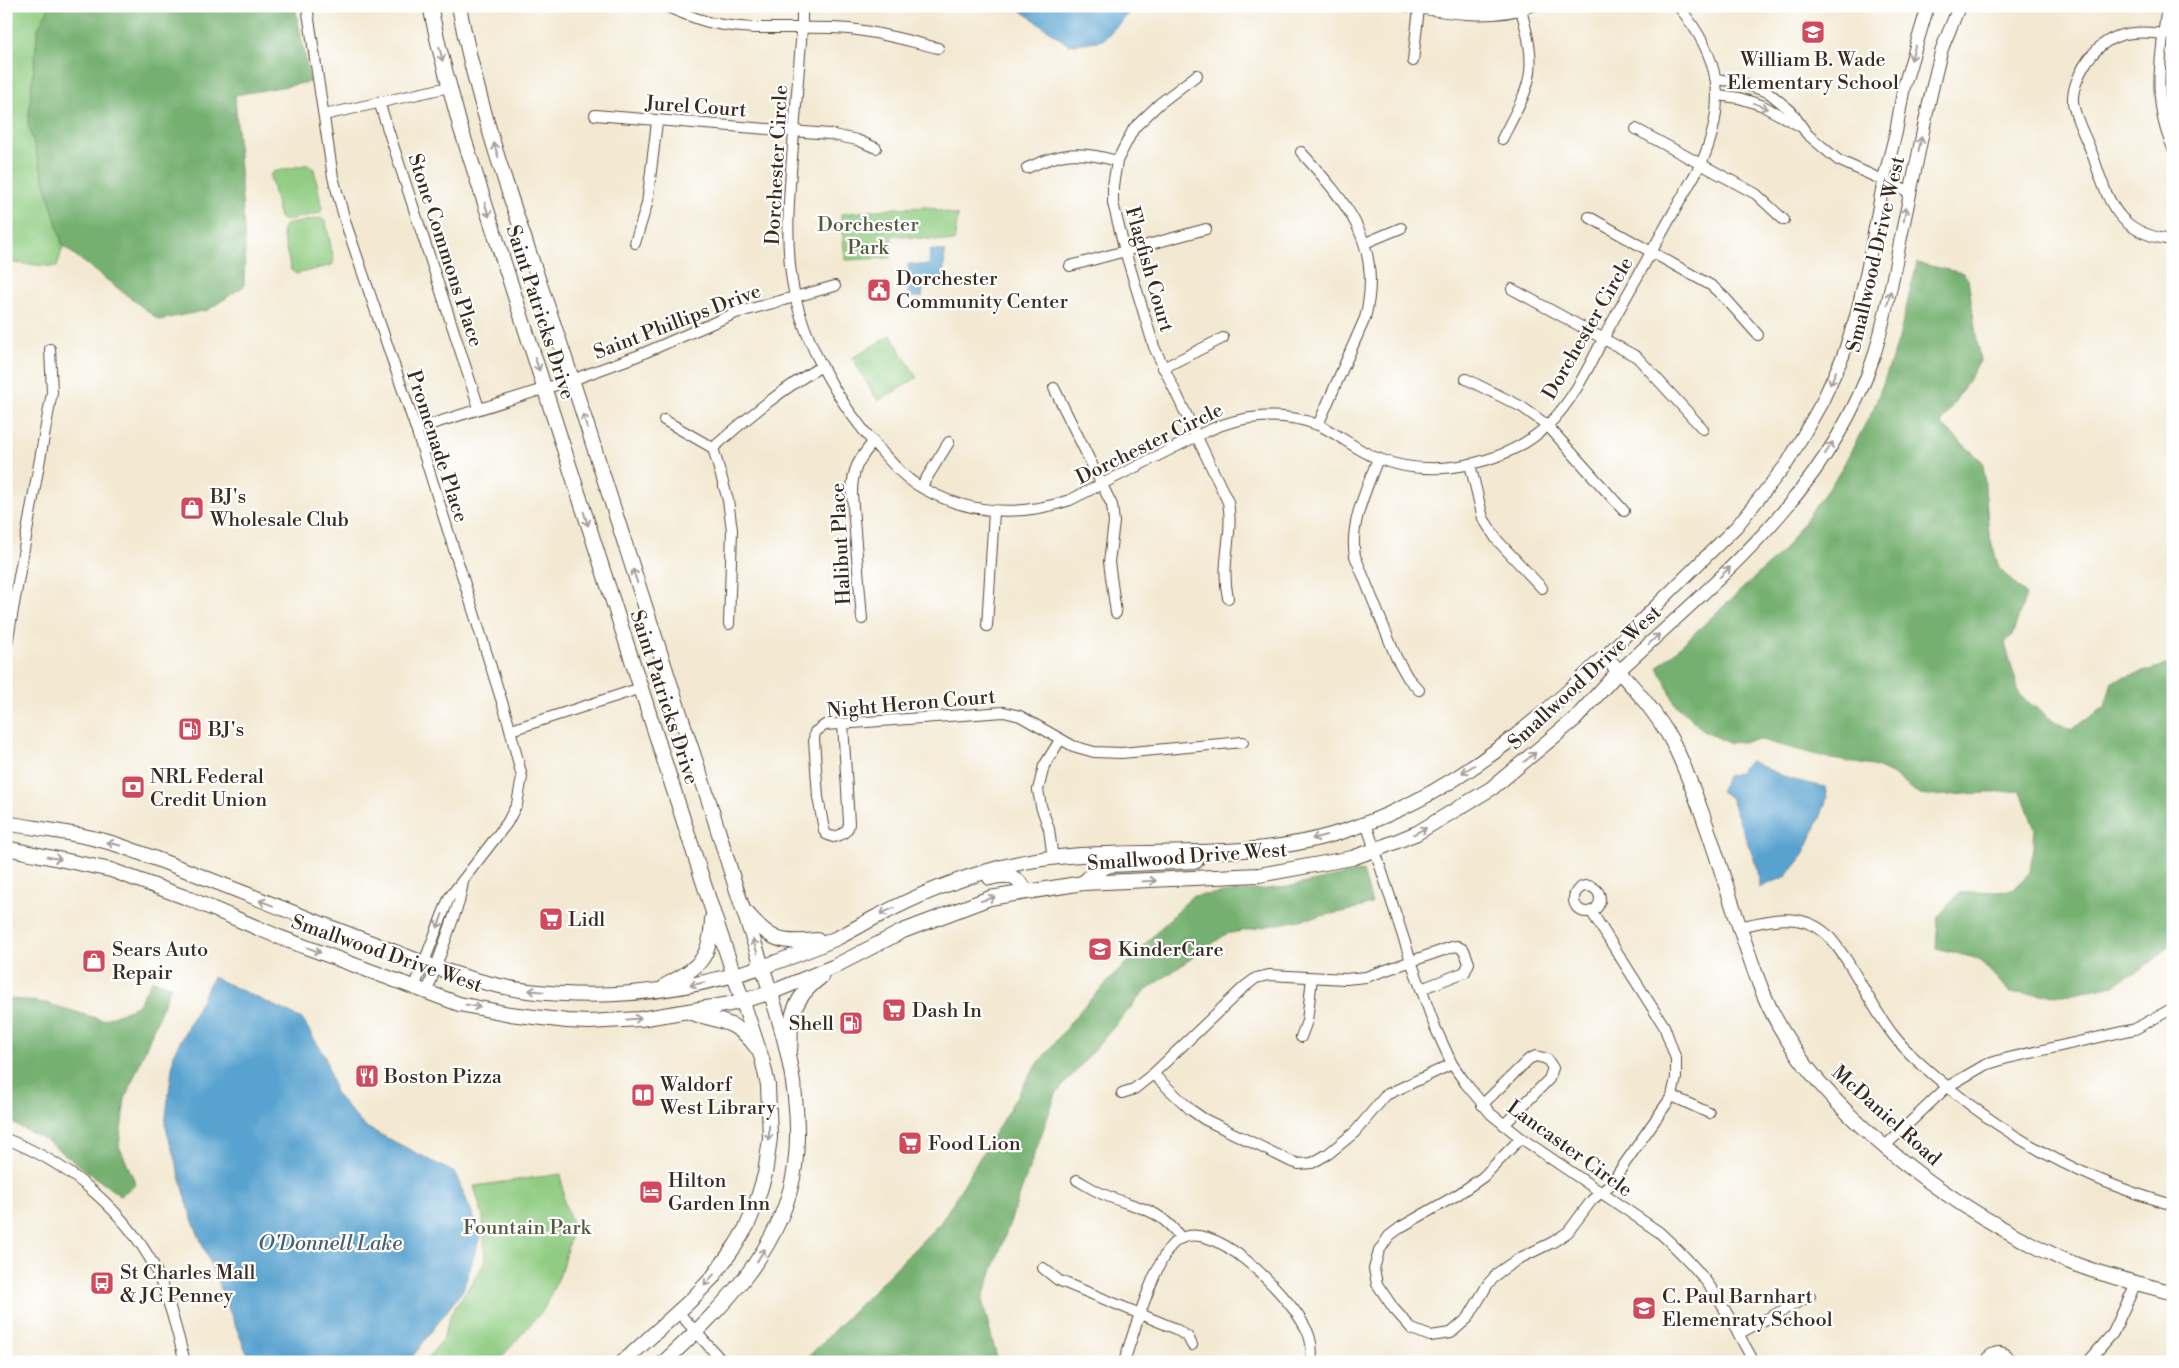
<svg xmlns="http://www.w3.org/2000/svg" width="2179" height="1368" font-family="'Libre Bodoni',serif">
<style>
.green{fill:#90cc82;stroke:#667b50}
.forest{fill:#74b070;stroke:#586d47}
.water{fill:#58a2cf;stroke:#4a6676}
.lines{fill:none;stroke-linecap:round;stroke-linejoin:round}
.minor-casing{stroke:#574739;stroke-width:12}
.tertiary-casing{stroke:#574739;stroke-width:14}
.secondary-casing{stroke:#574739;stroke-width:16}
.minor{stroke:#fff;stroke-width:10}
.tertiary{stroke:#fff;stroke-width:12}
.secondary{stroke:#fff;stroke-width:14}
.oneway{stroke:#a79f9a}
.labels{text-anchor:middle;stroke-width:4.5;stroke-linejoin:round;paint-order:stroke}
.poi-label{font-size:20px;fill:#3b2a1e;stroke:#fff;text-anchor:start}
.street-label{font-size:20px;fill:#3b2a1e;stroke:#fff}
.park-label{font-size:20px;fill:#545b3c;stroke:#fff}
.water-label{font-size:21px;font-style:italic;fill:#48606e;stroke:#fff}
</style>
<rect width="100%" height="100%" fill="#fff"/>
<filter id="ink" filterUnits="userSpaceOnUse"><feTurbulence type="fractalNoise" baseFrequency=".02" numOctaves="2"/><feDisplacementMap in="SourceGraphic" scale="10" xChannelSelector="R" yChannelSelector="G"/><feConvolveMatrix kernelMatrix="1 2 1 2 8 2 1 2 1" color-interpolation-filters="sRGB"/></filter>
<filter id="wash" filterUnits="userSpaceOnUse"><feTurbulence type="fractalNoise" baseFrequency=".0096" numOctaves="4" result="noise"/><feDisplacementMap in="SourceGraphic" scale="20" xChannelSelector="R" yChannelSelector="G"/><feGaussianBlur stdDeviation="1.12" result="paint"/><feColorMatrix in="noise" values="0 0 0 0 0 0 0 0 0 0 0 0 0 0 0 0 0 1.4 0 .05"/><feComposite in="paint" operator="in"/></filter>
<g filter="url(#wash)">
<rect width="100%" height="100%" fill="#f3e9d2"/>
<!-- green -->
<g class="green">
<path d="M6 6H50L38 29 28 123 63 246 57 267 6 262Z"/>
<path d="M309 164 314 169 322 208 320 213 285 221 280 218 270 176 273 172Z"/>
<path d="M929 207 958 216 954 242 892 235 891 258 845 260 841 214 896 208Z"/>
<path d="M321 218 326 222 334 261 332 265 296 274 291 270 282 232 285 225Z"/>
<path d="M891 335 917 378 878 401 852 358Z"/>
<path d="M561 1174 564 1202 573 1226 560 1275 543 1310 497 1362H424L442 1341 451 1314 485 1262 483 1217 474 1186Z"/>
</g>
<!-- forest -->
<g class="forest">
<path d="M50 6H295L310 82 235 95 245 244 244 286 208 310 159 320 63 246 28 123 38 29Z"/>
<path d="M1917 263 1963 273 1968 279 1980 361 1941 424 1983 462 1989 534 1999 568 2026 595 2012 636 2005 643 2020 696 2051 719 2071 730 2105 707 2112 681 2173 663V941L2153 961 2114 985 2064 995 2010 993 1979 959 1936 948 1938 917 1959 893 2012 890 2030 872 2035 830 2021 791 1928 796 1920 795 1892 774 1873 766 1832 759 1761 740 1729 743 1704 731 1676 705 1658 667 1782 552 1838 475 1874 408 1898 342Z"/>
<path d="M1363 871 1372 904 1347 911 1226 934 1144 992 1056 1094 982 1300 998 1362H924L909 1352 885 1357 872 1362H803L941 1222 1032 1071 1083 1007 1192 896 1287 887Z"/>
<path d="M152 980 171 986 125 1099 119 1146 136 1184 120 1196 46 1140 6 1120V998L46 1003 103 1020 137 1006Z"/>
</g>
<!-- water -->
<g class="water">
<path d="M1015 6H1137L1103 40 1069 45Z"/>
<path d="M930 250 945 251 943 283H924L922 297H908V264L929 265Z"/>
<path d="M1750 761 1790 779 1825 787 1827 798 1821 816 1801 859 1787 876 1759 888 1758 870 1730 797 1720 792 1726 777 1738 772Z"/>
<path d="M213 977 302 1019 325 1056 335 1093 364 1126 455 1173 481 1234 463 1290 412 1357 410 1362H253L245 1349 192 1219 165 1124 174 1053Z"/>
</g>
</g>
<g filter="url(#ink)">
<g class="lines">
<!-- minor casing -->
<g class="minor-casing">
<g id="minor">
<path d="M307 6 333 177 346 224 416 429 508 721 522 777 517 804 507 823 449 898 414 988"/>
<path d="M665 6C679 12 694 18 708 22 754 33 802 25 849 29 879 32 909 41 938 48"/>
<path d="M802 6V28C799 67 796 106 793 145 790 185 786 225 790 265 796 332 837 403 882 452 892 463 902 475 914 483 963 514 1016 518 1070 500L1207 431C1241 415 1283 411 1318 425 1339 434 1356 450 1377 458 1432 480 1505 465 1548 425 1576 398 1592 359 1610 326 1640 272 1670 218 1701 164 1728 103 1721 57 1678 6"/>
<path d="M1407 6C1448 13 1492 21 1532 6"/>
<path d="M2167 6C2161 54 2151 102 2173 148"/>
<path d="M2173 35C2134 29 2106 30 2084 66 2078 76 2072 91 2073 102 2075 120 2087 139 2093 156 2100 176 2107 202 2122 218 2135 232 2154 238 2173 240"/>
<path d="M1413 61 1419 8"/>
<path d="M1197 75 1159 104 1134 128 1117 161 1113 186V203L1125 251 1154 347 1228 502C1234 535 1220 562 1228 598"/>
<path d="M1716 79 1738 82 1768 92 1791 111 1807 134 1838 160 1909 192"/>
<path d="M1718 95 1739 98 1761 105 1800 126"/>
<path d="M379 102 479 408"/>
<path d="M324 115 449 87"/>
<path d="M595 115 829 134 857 140 876 148"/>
<path d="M1636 129 1756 194 1784 220"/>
<path d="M1502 139C1531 83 1539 74 1521 10"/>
<path d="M1301 152C1347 203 1384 245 1365 318L1318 425"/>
<path d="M1027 168C1062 152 1080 150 1117 161"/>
<path d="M1589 217 1712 286 1726 299 1758 335"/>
<path d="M635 243 647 204 657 122"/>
<path d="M1365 243 1401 228"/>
<path d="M1070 266 1206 229"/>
<path d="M1512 289 1637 357 1703 429"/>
<path d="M1163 368 1223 338"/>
<path d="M1466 379 1522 407 1547 425 1624 511"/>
<path d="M1054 388 1112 505 1114 522 1109 562 1116 613"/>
<path d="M664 420 713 448"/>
<path d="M416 429 572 380 637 356 736 313 835 286"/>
<path d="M1378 458C1367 489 1349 524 1355 556L1396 657 1408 678 1419 690"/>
<path d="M1470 464 1483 518 1497 540 1542 588"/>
<path d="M921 487 949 442"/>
<path d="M862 619 852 494C852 469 858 461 873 442"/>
<path d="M729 624 732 530 728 500 713 448C748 417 782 389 822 366"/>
<path d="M987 626 994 512"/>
<path d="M6 649 52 392 50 349"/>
<path d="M843 724 849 823C849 831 841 836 833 837L826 834 824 830 818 797 814 739 815 732 825 725 1004 712 1020 716 1073 746 1094 752 1121 753 1243 742"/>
<path d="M511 730 641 688"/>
<path d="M1366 823 1411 961 1435 1027 1452 1064 1466 1084 1491 1114 1521 1138 1659 1232C1680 1251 1700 1271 1716 1295 1729 1316 1741 1339 1754 1362"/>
<path d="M1053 859 1049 829 1041 806 1038 790 1044 766 1060 740"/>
<circle cx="1587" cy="899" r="13"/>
<path d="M1740 927C1769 920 1799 912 1824 932 1833 939 1839 950 1846 959 1862 984 1875 1012 1894 1036 1910 1056 1930 1072 1949 1088 2015 1143 2090 1182 2173 1205"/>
<path d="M1421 989 1465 972 1469 963 1464 950 1457 946 1452 947 1366 977 1346 979 1269 975 1256 978 1243 988 1153 1074 1191 1110 1204 1119 1290 1161 1299 1164 1312 1163 1328 1154 1355 1132 1386 1095 1452 1064"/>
<path d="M427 992 459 902 463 882"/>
<path d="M1301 1037 1307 1021 1312 978"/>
<path d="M1122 1093 1134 1089 1153 1074"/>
<path d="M1672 1096 1709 1113"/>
<path d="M1482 1105 1529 1059 1536 1056 1547 1059 1553 1068 1549 1079 1504 1125"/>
<path d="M1521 1138 1483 1177 1457 1195 1401 1227 1389 1236 1379 1251 1374 1269 1377 1284 1394 1309 1412 1329 1430 1336 1451 1333 1468 1318 1488 1284 1499 1272 1518 1259 1553 1242 1568 1232 1592 1200 1609 1186 1672 1096 1676 1078V1059L1664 1026 1591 911"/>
<path d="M6 1139C64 1161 117 1204 149 1257 165 1283 177 1331 185 1362"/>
<path d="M1885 1146 1947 1087 1985 1065 2004 1059 2135 1029 2173 1008"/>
<path d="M1077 1180C1086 1185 1095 1191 1105 1195 1138 1209 1157 1206 1181 1238"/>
<path d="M1043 1268 1058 1280 1174 1328 1188 1337 1192 1345"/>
<path d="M678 1312 723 1362"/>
<path d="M1738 1334 1810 1296"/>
<path d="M1124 1362C1132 1337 1156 1258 1174 1243 1210 1210 1288 1296 1304 1325 1311 1336 1313 1349 1311 1362"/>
<path d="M1986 1362 1990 1355C1998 1350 2008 1351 2011 1362"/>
<path d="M2088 1362 2113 1333 2136 1283"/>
</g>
</g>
<!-- tertiary casing -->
<g class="tertiary-casing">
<g id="tertiary">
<path d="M1605 656 1737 526 1788 462 1822 402 1843 356 1856 316 1867 271 1884 179 1896 132 1904 86 1928 6"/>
<path d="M1619 671C1716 581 1830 490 1873 359 1885 321 1892 282 1900 242 1907 207 1915 172 1922 136 1928 107 1934 78 1942 49 1947 35 1954 21 1959 6"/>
</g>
</g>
<!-- secondary casing -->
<g class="secondary-casing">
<g id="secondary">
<path d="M430 6 439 47 460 126 712 909 762 1059 768 1085 770 1138 765 1174 755 1207 747 1226 735 1246 712 1278 690 1301 623 1362"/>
<path d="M459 6C481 125 526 240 564 355 611 498 656 643 704 786 718 829 731 874 746 918 772 997 806 1081 795 1166 784 1248 722 1308 664 1362"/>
<path d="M6 823C45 830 87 834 124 847 207 877 289 912 372 943 423 963 474 984 528 991 635 1004 739 982 837 938 852 931 867 921 882 914 920 894 961 878 1002 867 1080 847 1163 856 1242 850 1292 847 1345 834 1391 813 1468 779 1546 716 1605 656 1630 683 1657 712 1674 745 1684 765 1692 787 1700 808 1722 867 1738 929 1761 988 1808 1107 1948 1206 2060 1258 2096 1274 2135 1282 2173 1293"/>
<path d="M6 848 111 870 190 899 279 937 459 1004 510 1014 567 1021 589 1022 640 1019 730 1004 770 993 833 967 903 931 990 898 1083 883 1259 875 1352 858 1380 848 1417 833 1492 788 1576 718 1619 671"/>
<path d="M990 878C1011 873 1015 876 1027 891"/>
<path d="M1083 883 1096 871 1110 865 1196 861"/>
<path d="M747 913C771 941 781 944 817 940"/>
<path d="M666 985C700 967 711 958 712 918"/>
<path d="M691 1013C719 1021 738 1021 756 1047"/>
<path d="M790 1050C791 1042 790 1034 791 1026 792 1005 805 989 821 977"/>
</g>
</g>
<!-- minor -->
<use href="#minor" class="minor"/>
<!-- tertiary -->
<use href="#tertiary" class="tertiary"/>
<!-- secondary -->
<use href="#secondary" class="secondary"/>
</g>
<!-- one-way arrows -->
<defs><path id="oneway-shaft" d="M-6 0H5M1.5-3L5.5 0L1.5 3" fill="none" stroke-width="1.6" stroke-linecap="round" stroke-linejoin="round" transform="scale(1.25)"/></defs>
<g class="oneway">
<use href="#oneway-shaft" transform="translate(1913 53) rotate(106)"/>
<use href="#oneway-shaft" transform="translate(441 54) rotate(76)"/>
<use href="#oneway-shaft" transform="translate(1761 106) rotate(22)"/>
<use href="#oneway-shaft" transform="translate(1920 144) rotate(-78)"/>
<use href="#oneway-shaft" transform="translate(496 150) rotate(-109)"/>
<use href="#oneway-shaft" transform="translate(487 210) rotate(72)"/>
<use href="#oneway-shaft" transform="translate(1905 214) rotate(-80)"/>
<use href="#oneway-shaft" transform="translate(1889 298) rotate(-78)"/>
<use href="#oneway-shaft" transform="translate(537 364) rotate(71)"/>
<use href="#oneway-shaft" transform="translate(1833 378) rotate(114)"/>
<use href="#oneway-shaft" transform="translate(585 421) rotate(-107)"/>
<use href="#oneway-shaft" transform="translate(1829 448) rotate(-57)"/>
<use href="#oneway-shaft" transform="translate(586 519) rotate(72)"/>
<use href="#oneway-shaft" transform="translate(1725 572) rotate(-44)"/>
<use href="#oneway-shaft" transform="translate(635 576) rotate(-108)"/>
<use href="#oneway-shaft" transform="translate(1654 639) rotate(-43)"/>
<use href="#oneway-shaft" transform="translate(1530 757) rotate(-39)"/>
<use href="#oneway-shaft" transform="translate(1468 769) rotate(148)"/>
<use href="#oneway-shaft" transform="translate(1420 831) rotate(-27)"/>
<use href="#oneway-shaft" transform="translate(1319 837) rotate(165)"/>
<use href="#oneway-shaft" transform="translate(114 844) rotate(-166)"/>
<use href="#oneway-shaft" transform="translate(54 858) rotate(11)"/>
<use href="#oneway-shaft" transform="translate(1149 881) rotate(-3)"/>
<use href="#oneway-shaft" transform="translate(988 899) rotate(-15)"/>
<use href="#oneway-shaft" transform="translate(266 903) rotate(-159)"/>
<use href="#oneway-shaft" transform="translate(887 911) rotate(155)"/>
<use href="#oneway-shaft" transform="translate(440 921) rotate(110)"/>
<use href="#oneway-shaft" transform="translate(755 946) rotate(-108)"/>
<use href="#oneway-shaft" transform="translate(314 950) rotate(21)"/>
<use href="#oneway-shaft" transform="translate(697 984) rotate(168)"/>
<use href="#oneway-shaft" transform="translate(536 991) rotate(-174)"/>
<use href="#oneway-shaft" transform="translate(473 1006) rotate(12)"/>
<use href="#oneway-shaft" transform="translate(634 1019) rotate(-4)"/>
<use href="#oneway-shaft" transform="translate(769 1133) rotate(91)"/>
<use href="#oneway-shaft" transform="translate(761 1255) rotate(-58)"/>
<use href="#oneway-shaft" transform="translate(709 1280) rotate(131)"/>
</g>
</g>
<!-- icons -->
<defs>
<g id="school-square" transform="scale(1.25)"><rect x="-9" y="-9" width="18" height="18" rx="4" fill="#d1495b" stroke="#fff"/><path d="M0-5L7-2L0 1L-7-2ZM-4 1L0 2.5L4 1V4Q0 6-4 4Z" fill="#fff"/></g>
<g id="civic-square" transform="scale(1.25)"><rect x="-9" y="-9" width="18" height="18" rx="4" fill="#d1495b" stroke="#fff"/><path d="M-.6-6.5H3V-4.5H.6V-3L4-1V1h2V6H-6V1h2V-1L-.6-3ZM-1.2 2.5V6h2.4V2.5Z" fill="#fff"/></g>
<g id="shop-square" transform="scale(1.25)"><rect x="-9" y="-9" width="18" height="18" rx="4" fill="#d1495b" stroke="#fff"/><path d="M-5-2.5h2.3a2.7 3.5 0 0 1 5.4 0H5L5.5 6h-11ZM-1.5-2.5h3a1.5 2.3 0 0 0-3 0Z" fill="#fff"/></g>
<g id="fuel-square" transform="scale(1.25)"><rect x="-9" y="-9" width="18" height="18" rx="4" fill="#d1495b" stroke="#fff"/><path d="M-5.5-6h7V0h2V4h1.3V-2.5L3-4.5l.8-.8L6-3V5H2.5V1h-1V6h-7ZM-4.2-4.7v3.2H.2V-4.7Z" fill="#fff"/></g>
<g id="bank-square" transform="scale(1.25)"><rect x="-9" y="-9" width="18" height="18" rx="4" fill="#d1495b" stroke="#fff"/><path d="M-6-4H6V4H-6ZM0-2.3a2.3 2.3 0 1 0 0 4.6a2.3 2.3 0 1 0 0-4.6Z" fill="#fff"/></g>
<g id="supermarket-square" transform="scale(1.25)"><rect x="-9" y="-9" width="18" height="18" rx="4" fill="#d1495b" stroke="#fff"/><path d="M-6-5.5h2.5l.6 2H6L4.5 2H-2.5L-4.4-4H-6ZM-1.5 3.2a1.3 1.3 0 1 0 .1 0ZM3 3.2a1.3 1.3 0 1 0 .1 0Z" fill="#fff"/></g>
<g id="restaurant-square" transform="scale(1.25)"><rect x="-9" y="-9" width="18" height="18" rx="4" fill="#d1495b" stroke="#fff"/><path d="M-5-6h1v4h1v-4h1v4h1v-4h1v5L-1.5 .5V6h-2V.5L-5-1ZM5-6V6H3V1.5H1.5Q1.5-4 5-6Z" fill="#fff"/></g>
<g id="library-square" transform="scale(1.25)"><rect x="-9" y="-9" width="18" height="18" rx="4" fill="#d1495b" stroke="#fff"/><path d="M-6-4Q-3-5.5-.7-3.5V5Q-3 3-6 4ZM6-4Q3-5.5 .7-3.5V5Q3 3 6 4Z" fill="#fff"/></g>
<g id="hotel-square" transform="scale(1.25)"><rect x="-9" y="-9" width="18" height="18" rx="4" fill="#d1495b" stroke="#fff"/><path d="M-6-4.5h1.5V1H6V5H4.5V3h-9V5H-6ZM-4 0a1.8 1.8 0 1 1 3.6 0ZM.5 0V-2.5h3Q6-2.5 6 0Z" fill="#fff"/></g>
<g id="bus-square" transform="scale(1.25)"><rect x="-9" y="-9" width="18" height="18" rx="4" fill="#d1495b" stroke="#fff"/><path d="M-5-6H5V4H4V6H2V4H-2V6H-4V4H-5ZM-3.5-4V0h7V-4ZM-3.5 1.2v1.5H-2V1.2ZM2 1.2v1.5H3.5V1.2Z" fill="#fff"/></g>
</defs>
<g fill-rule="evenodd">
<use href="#school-square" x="1813" y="32"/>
<use href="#civic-square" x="879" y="290"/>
<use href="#shop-square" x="192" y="508"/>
<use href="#fuel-square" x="190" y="729"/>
<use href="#bank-square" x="133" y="787"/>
<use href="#supermarket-square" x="551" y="919"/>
<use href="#school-square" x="1100" y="949"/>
<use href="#shop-square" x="94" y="961"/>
<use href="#supermarket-square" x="894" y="1010"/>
<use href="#fuel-square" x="851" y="1023"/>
<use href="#restaurant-square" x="367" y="1076"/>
<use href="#library-square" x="643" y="1095"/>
<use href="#supermarket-square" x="910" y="1143"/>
<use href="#hotel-square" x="651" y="1192"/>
<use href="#bus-square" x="102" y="1283"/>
<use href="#school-square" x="1644" y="1308"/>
</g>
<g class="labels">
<!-- poi labels -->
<g class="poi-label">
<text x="1813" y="66" text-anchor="middle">William B. Wade<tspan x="1813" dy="23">Elementary School</tspan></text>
<text x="896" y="285">Dorchester<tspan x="896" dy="23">Community Center</tspan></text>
<text x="210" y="503">BJ's<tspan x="210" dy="23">Wholesale Club</tspan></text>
<text x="208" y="736">BJ's</text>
<text x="150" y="783">NRL Federal<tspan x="150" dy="23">Credit Union</tspan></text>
<text x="568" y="926">Lidl</text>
<text x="112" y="956">Sears Auto<tspan x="112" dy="23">Repair</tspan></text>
<text x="1118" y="956">KinderCare</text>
<text x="912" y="1017">Dash In</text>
<text x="834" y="1030" text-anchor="end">Shell</text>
<text x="384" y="1083">Boston Pizza</text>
<text x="660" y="1091">Waldorf<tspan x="660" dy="23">West Library</tspan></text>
<text x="928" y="1150">Food Lion</text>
<text x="668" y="1187">Hilton<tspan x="668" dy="23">Garden Inn</tspan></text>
<text x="120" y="1279">St Charles Mall<tspan x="120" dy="23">&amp; JC Penney</tspan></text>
<text x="1662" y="1303">C. Paul Barnhart<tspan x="1662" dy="23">Elemenraty School</tspan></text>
</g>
<!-- street labels -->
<g class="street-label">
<text transform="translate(696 106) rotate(4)" y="7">Jurel Court</text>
<text transform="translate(776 165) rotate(-87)" y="7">Dorchester Circle</text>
<text transform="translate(446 250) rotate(72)" y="7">Stone Commons Place</text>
<text transform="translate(1875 254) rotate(-77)" y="7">Smallwood Drive West</text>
<text transform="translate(1150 269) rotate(74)" y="7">Flagfish Court</text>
<text transform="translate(541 312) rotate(72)" y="7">Saint Patricks Drive</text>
<text transform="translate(677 321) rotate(-21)" y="7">Saint Phillips Drive</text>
<text transform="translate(1587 328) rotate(-60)" y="7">Dorchester Circle</text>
<text transform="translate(1149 443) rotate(-26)" y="7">Dorchester Circle</text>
<text transform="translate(438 446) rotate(72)" y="7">Promenade Place</text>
<text transform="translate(840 544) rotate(-93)" y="7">Halibut Place</text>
<text transform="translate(1584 677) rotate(-43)" y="7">Smallwood Drive West</text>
<text transform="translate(665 697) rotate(72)" y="7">Saint Patricks Drive</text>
<text transform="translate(911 703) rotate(-5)" y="7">Night Heron Court</text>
<text transform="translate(1187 856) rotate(-4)" y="7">Smallwood Drive West</text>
<text transform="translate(387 953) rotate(19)" y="7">Smallwood Drive West</text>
<text transform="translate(1887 1115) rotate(42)" y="7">McDaniel Road</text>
<text transform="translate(1570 1148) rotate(36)" y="7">Lancaster Circle</text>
</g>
<!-- park labels -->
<g class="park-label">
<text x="868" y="231">Dorchester<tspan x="868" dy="23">Park</tspan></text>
<text x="527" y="1234">Fountain Park</text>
</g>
<!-- water labels -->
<g class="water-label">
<text x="330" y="1250">O'Donnell Lake</text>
</g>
</g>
<!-- margin -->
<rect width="2179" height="1368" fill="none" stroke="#fff" stroke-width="25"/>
</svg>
